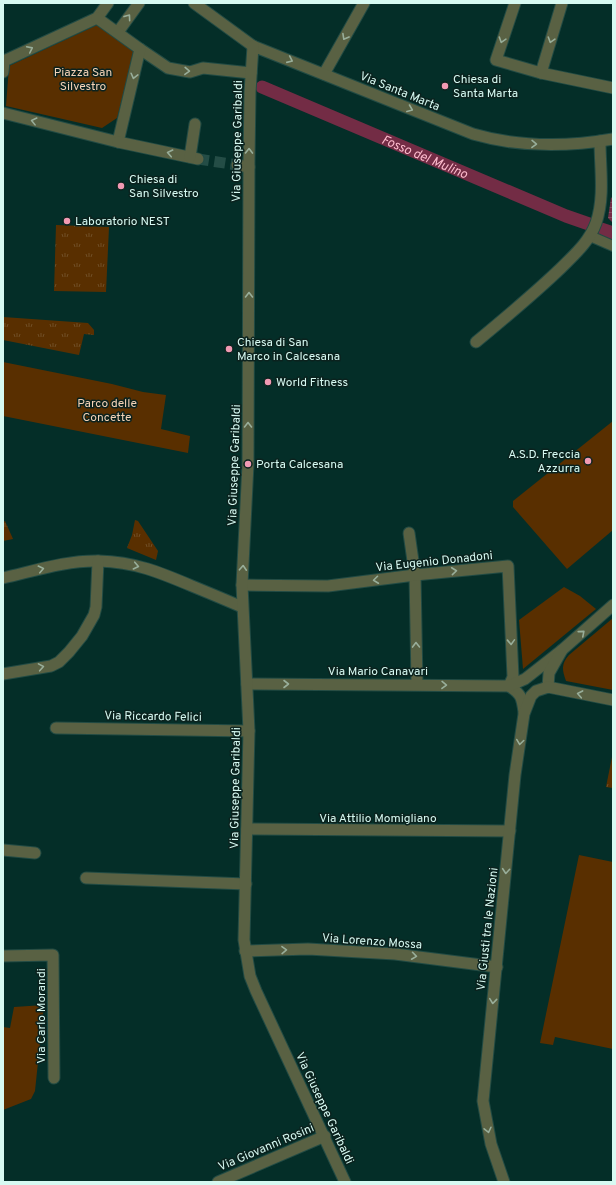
<svg xmlns="http://www.w3.org/2000/svg" width="616" height="1185" font-family="Overpass,sans-serif">
<style>
.grass{fill:url(#grass-tufts)}
.park{fill:#592f00}
.water{fill:url(#water-rules)}
.lines{fill:none;stroke-linecap:round;stroke-linejoin:round}
.canal{stroke:#732c45;stroke-width:13}
.minor-tunnel{stroke:#244d46;stroke-width:11;stroke-dasharray:11 5.5;stroke-linecap:butt}
.pedestrian-casing{stroke:#224b44;stroke-width:12}
.minor-casing{stroke:#224b44;stroke-width:13}
.tertiary-casing{stroke:#224b44;stroke-width:13}
.pedestrian{stroke:#596143;stroke-width:10}
.minor{stroke:#596143;stroke-width:11}
.tertiary{stroke:#596143;stroke-width:11}
.oneway{stroke:#98ae9a}
.poi-dot{fill:#f19ab3;stroke:#0b221e;stroke-width:1.5}
.labels{text-anchor:middle;stroke-width:3;stroke-linejoin:round;paint-order:stroke}
.park-label{font-size:12px;fill:#f5d3b7;stroke:#0b221e}
.poi-label{font-size:12px;fill:#d7faf2;stroke:#0b221e;text-anchor:start}
.street-label{font-size:12px;fill:#d7faf2;stroke:#0b221e}
.water-label{font-size:13px;font-style:italic;fill:#fdbbcd;stroke:#0b221e}
</style>
<defs>
<pattern id="grass-tufts" width="24" height="20" patternUnits="userSpaceOnUse"><rect width="24" height="20" fill="#592f00"/><path d="M3 7l-1-3M5 7V3M7 7l1-3M15 17l-1-3M17 17v-4M19 17l1-3" fill="none" stroke="#704e26"/></pattern>
<pattern id="water-rules" width="6" height="5" patternUnits="userSpaceOnUse"><rect width="6" height="5" fill="#732c45"/><path d="M0 2.5h6" fill="none" stroke="#864c60"/></pattern>
</defs>
<rect width="100%" height="100%" fill="#042e28"/>
<!-- grass -->
<g class="grass">
<path d="M56 225 109 227 106 292 54 291Z"/>
<path d="M3 317 88 323 94 330V335L84 334 79 355 3 340Z"/>
<path d="M135 520 138 521 158 551 156 560 127 548 132 535Z"/>
<path d="M5 521 13 539 3 541V522Z"/>
<path d="M613 752V788L606 787Z"/>
</g>
<!-- park -->
<g class="park">
<path d="M97 25 135 51 117 118 102 128 6 106 9 66Z"/>
<path d="M3 362 112 384 143 392 166 395 161 429 190 436 188 453 3 416Z"/>
<path d="M613 421V530L567 569 513 507V501Z"/>
<path d="M564 587 580 596 596 609 523 669 519 620Z"/>
<path d="M613 618V690L566 681C562 670 561 664 569 655Z"/>
<path d="M579 855 613 862V1049L555 1037 553 1045 540 1043Z"/>
<path d="M44 1005 35 1091 31 1099 3 1110V1027L10 1028 14 1007Z"/>
</g>
<!-- water -->
<path class="water" d="M613 197V223L608 218 611 198Z"/>
<g class="lines">
<!-- canal -->
<g class="canal">
<path id="s1" d="M262 87 566 216 589 224"/>
<path d="M601 229 613 233"/>
</g>
<!-- minor-tunnel -->
<path class="minor-tunnel" d="M198 159 237 165"/>
<!-- pedestrian casing -->
<g class="pedestrian-casing">
<path id="pedestrian" d="M590 236 613 246"/>
</g>
<!-- minor casing -->
<g class="minor-casing">
<g id="minor">
<path d="M515 3 496 60 541 73"/>
<path d="M562 3 541 73 613 88"/>
<path d="M118 32 139 3"/>
<path d="M140 49 168 68 190 72 203 68 251 73"/>
<path d="M3 72 4 61 97 18 108 3"/>
<path d="M324 74 364 3"/>
<path d="M3 113 118 142 140 49 97 18"/>
<path d="M118 142 198 159"/>
<path d="M190 157 195 124"/>
<path d="M237 165 249 167"/>
<path d="M476 342C505 318 534 294 561 268 575 254 589 242 596 223 605 197 600 168 600 141"/>
<path d="M409 533 415 575 417 684"/>
<path d="M3 578C34 571 67 560 99 561 135 562 159 572 192 586 209 593 226 600 242 607"/>
<path d="M242 585 328 586 415 575 508 566 513 677 509 686C521 694 522 697 524 712"/>
<path d="M3 674 51 666 59 662 69 652 82 636 94 615 96 607 98 561"/>
<path d="M247 684 509 686 525 679 562 650"/>
<path d="M548 687 549 673 562 650 613 605"/>
<path d="M56 728 249 731"/>
<path d="M247 829 510 831"/>
<path d="M3 850 35 853"/>
<path d="M86 878 246 884"/>
<path d="M245 951 308 949 395 954 497 967"/>
<path d="M3 956 53 955 54 1078"/>
<path d="M218 1182 325 1136"/>
<path d="M504 1182 491 1144 483 1101 515 775 524 714 531 696 536 691 548 687 613 700"/>
</g>
</g>
<!-- tertiary casing -->
<g class="tertiary-casing">
<g id="tertiary">
<path d="M194 3 253 46 473 134C518 147 567 147 613 139"/>
<path d="M253 46 250 92 249 161 248 464 242 585 249 731 244 940 250 976 256 991 345 1182"/>
</g>
</g>
<!-- pedestrian -->
<use href="#pedestrian" class="pedestrian"/>
<!-- minor -->
<use href="#minor" class="minor"/>
<!-- tertiary -->
<use href="#tertiary" class="tertiary"/>
</g>
<!-- one-way arrows -->
<defs><path id="oneway-chevron" d="M-2-3.5L2.5 0L-2 3.5" fill="none" stroke-width="1.6" stroke-linecap="round" stroke-linejoin="round"/></defs>
<g class="oneway">
<use href="#oneway-chevron" transform="translate(128 17) rotate(-54)"/>
<use href="#oneway-chevron" transform="translate(345 37) rotate(119)"/>
<use href="#oneway-chevron" transform="translate(502 40) rotate(108)"/>
<use href="#oneway-chevron" transform="translate(551 40) rotate(107)"/>
<use href="#oneway-chevron" transform="translate(30 49) rotate(-26)"/>
<use href="#oneway-chevron" transform="translate(290 60) rotate(24)"/>
<use href="#oneway-chevron" transform="translate(187 71) rotate(2)"/>
<use href="#oneway-chevron" transform="translate(134 76) rotate(104)"/>
<use href="#oneway-chevron" transform="translate(410 109) rotate(22)"/>
<use href="#oneway-chevron" transform="translate(34 121) rotate(-166)"/>
<use href="#oneway-chevron" transform="translate(534 144) rotate(1)"/>
<use href="#oneway-chevron" transform="translate(249 151) rotate(-89)"/>
<use href="#oneway-chevron" transform="translate(170 153) rotate(-168)"/>
<use href="#oneway-chevron" transform="translate(249 295) rotate(-90)"/>
<use href="#oneway-chevron" transform="translate(248 425) rotate(-90)"/>
<use href="#oneway-chevron" transform="translate(136 566) rotate(12)"/>
<use href="#oneway-chevron" transform="translate(243 568) rotate(-87)"/>
<use href="#oneway-chevron" transform="translate(41 569) rotate(-13)"/>
<use href="#oneway-chevron" transform="translate(454 571) rotate(-6)"/>
<use href="#oneway-chevron" transform="translate(376 580) rotate(173)"/>
<use href="#oneway-chevron" transform="translate(582 633) rotate(-41)"/>
<use href="#oneway-chevron" transform="translate(511 642) rotate(88)"/>
<use href="#oneway-chevron" transform="translate(416 645) rotate(-91)"/>
<use href="#oneway-chevron" transform="translate(41 667) rotate(-10)"/>
<use href="#oneway-chevron" transform="translate(286 684)"/>
<use href="#oneway-chevron" transform="translate(444 685) rotate(1)"/>
<use href="#oneway-chevron" transform="translate(580 694) rotate(-169)"/>
<use href="#oneway-chevron" transform="translate(520 742) rotate(98)"/>
<use href="#oneway-chevron" transform="translate(506 871) rotate(95)"/>
<use href="#oneway-chevron" transform="translate(284 950) rotate(-1)"/>
<use href="#oneway-chevron" transform="translate(414 956) rotate(8)"/>
<use href="#oneway-chevron" transform="translate(493 1001) rotate(96)"/>
<use href="#oneway-chevron" transform="translate(488 1130) rotate(77)"/>
</g>
<!-- markers -->
<g class="poi-dot">
<circle cx="445" cy="86" r="4"/>
<circle cx="121" cy="186" r="4"/>
<circle cx="67" cy="221" r="4"/>
<circle cx="229" cy="349" r="4"/>
<circle cx="268" cy="382" r="4"/>
<circle cx="588" cy="461" r="4"/>
<circle cx="248" cy="464" r="4"/>
</g>
<g class="labels">
<!-- park labels -->
<g class="park-label">
<text x="83" y="76">Piazza San<tspan x="83" dy="14">Silvestro</tspan></text>
<text x="107" y="407">Parco delle<tspan x="107" dy="14">Concette</tspan></text>
</g>
<!-- poi labels -->
<g class="poi-label">
<text x="453" y="83">Chiesa di<tspan x="453" dy="14">Santa Marta</tspan></text>
<text x="129" y="183">Chiesa di<tspan x="129" dy="14">San Silvestro</tspan></text>
<text x="75" y="225">Laboratorio NEST</text>
<text x="237" y="346">Chiesa di San<tspan x="237" dy="14">Marco in Calcesana</tspan></text>
<text x="276" y="386">World Fitness</text>
<text x="580" y="458" text-anchor="end">A.S.D. Freccia<tspan x="580" dy="14">Azzurra</tspan></text>
<text x="256" y="468">Porta Calcesana</text>
</g>
<!-- street labels -->
<g class="street-label">
<text transform="translate(400 91) rotate(22)" y="4">Via Santa Marta</text>
<text transform="translate(237 141) rotate(-89)" y="4">Via Giuseppe Garibaldi</text>
<text transform="translate(234 465) rotate(-88)" y="4">Via Giuseppe Garibaldi</text>
<text transform="translate(434 561) rotate(-6)" y="4">Via Eugenio Donadoni</text>
<text x="378" y="675">Via Mario Canavari</text>
<text transform="translate(153 716) rotate(1)" y="4">Via Riccardo Felici</text>
<text transform="translate(235 788) rotate(-89)" y="4">Via Giuseppe Garibaldi</text>
<text x="378" y="822">Via Attilio Momigliano</text>
<text transform="translate(487 929) rotate(-84)" y="4">Via Giusti tra le Nazioni</text>
<text transform="translate(372 941) rotate(4)" y="4">Via Lorenzo Mossa</text>
<text transform="translate(41 1016) rotate(-90)" y="4">Via Carlo Morandi</text>
<text transform="translate(325 1108) rotate(65)" y="4">Via Giuseppe Garibaldi</text>
<text transform="translate(266 1147) rotate(-23)" y="4">Via Giovanni Rosini</text>
</g>
<!-- water labels -->
<g class="water-label">
<text dy="5" stroke="none"><textPath href="#s1" startOffset="177">Fosso del Mulino</textPath></text>
</g>
</g>
<!-- border -->
<rect width="616" height="1185" fill="none" stroke="#d7faf2" stroke-width="8"/>
</svg>
